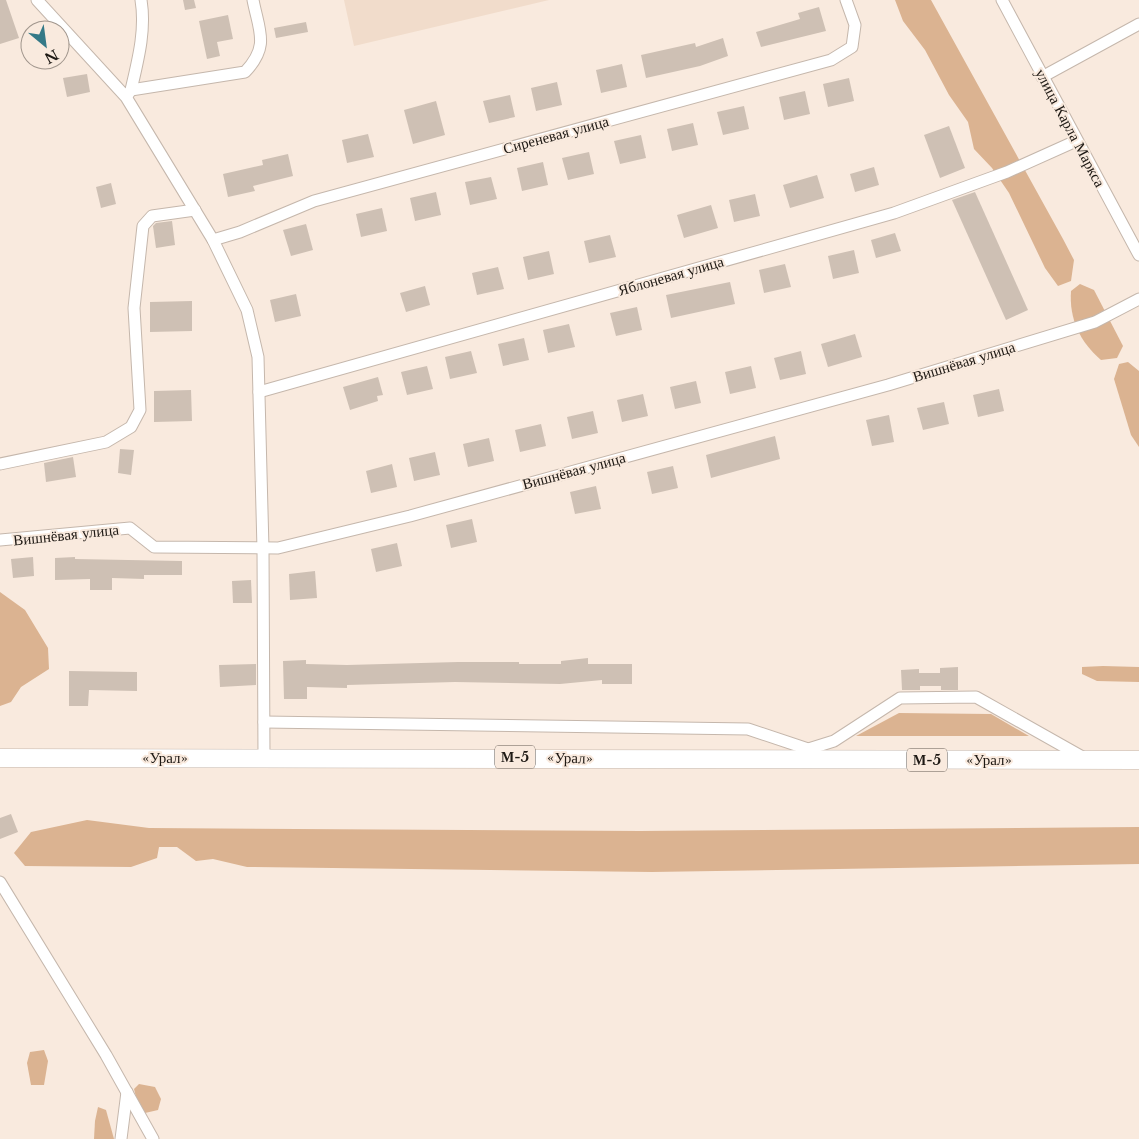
<svg xmlns="http://www.w3.org/2000/svg" width="1139" height="1139" font-family="'Libre Baskerville',serif">
<style>
.built{fill:#f1dccb}
.green{fill:#dbb391}
.building{fill:#cec0b4}
.lines{fill:none;stroke-linecap:round;stroke-linejoin:round}
.minor-casing{stroke:#c5b7ac;stroke-width:13}
.highway-casing{stroke:#c5b7ac;stroke-width:19}
.minor{stroke:#fff;stroke-width:11}
.highway{stroke:#fff;stroke-width:18}
.labels{text-anchor:middle;stroke-width:4;stroke-linejoin:round;paint-order:stroke}
.shield{fill:#f9eade;stroke:#605851;stroke-width:1}
.shield-label{font-size:14px;font-weight:bold;fill:#1e1914}
.street-label{font-size:15px;fill:#1e1914;stroke:#f9eade}
</style>
<rect width="100%" height="100%" fill="#f9eade"/>
<!-- built -->
<path class="built" d="M344 0H549L354 46Z"/>
<!-- green -->
<g class="green">
<path d="M895 0H931L1063 239 1074 260 1071 281 1058 286 1045 268 1009 193 992 168 974 149 968 122 949 95 925 50 903 21Z"/>
<path d="M1080 284 1094 290 1123 346 1117 358 1101 360C1080 342 1069 319 1071 291Z"/>
<path d="M1128 362 1139 371V447L1131 435 1114 379 1119 364Z"/>
<path d="M0 592 25 610 48 648 49 669 21 687 11 702 0 706Z"/>
<path d="M1103 666 1139 667V682L1097 681 1082 674V667Z"/>
<path d="M899 713 991 714 1029 736H856Z"/>
<path d="M87 820 149 828 640 831 1139 827V864L652 872 247 867 213 859 196 861 177 847H159L157 858 131 867 25 866 14 853 31 832Z"/>
<path d="M44 1050 48 1061 44 1085H31L27 1063 30 1052Z"/>
<path d="M139 1084 155 1087 161 1099 158 1110 145 1113 137 1101 134 1089Z"/>
<path d="M98 1107 106 1110 114 1139H94L95 1121Z"/>
</g>
<!-- building -->
<g class="building">
<path d="M0 0H6L19 38 0 44Z"/>
<path d="M183 0H194L196 8 185 10Z"/>
<path d="M819 7 826 31 761 47 756 32 800 19 798 13Z"/>
<path d="M228 15 233 39 217 42 220 56 207 59 199 21Z"/>
<path d="M306 22 308 32 276 38 274 28Z"/>
<path d="M723 38 728 56 700 66 646 78 641 55 695 43 696 47Z"/>
<path d="M622 64 627 87 601 93 596 70Z"/>
<path d="M87 74 90 92 67 97 63 78Z"/>
<path d="M849 78 854 101 828 107 823 84Z"/>
<path d="M557 82 562 105 536 111 531 88Z"/>
<path d="M805 91 810 114 784 120 779 97Z"/>
<path d="M510 95 515 117 489 123 483 101Z"/>
<path d="M436 101 445 135 413 144 404 110Z"/>
<path d="M744 106 749 129 723 135 717 112Z"/>
<path d="M693 123 698 145 672 151 667 129Z"/>
<path d="M949 126 965 168 940 178 924 135Z"/>
<path d="M368 134 374 157 347 163 342 140Z"/>
<path d="M641 135 646 158 620 164 614 141Z"/>
<path d="M589 152 594 174 568 180 562 158Z"/>
<path d="M288 154 293 176 253 186 255 191 228 197 223 174 263 165 262 160Z"/>
<path d="M543 162 548 185 522 191 517 168Z"/>
<path d="M874 167 879 185 855 192 850 174Z"/>
<path d="M817 175 824 198 790 208 783 185Z"/>
<path d="M491 177 497 199 470 205 465 182Z"/>
<path d="M111 183 116 204 101 208 96 187Z"/>
<path d="M436 192 441 215 415 221 410 198Z"/>
<path d="M975 192 1028 310 1006 320 952 200Z"/>
<path d="M755 194 760 216 734 222 729 200Z"/>
<path d="M711 205 718 228 684 238 677 215Z"/>
<path d="M382 208 387 231 361 237 356 214Z"/>
<path d="M172 221 175 245 156 248 153 226 156 223Z"/>
<path d="M306 224 313 250 291 256 283 230Z"/>
<path d="M895 233 901 251 876 258 871 240Z"/>
<path d="M610 235 616 257 589 263 584 241Z"/>
<path d="M854 250 859 273 833 279 828 256Z"/>
<path d="M549 251 554 274 528 280 523 257Z"/>
<path d="M785 264 791 287 764 293 759 270Z"/>
<path d="M498 267 504 289 477 295 472 273Z"/>
<path d="M730 282 735 304 671 318 666 295Z"/>
<path d="M425 286 430 305 406 312 400 293Z"/>
<path d="M296 294 301 316 275 322 270 300Z"/>
<path d="M192 301V331L150 332V302Z"/>
<path d="M637 307 642 330 616 336 610 313Z"/>
<path d="M569 324 575 347 548 353 543 330Z"/>
<path d="M855 334 862 357 828 367 821 344Z"/>
<path d="M524 338 529 360 503 366 498 344Z"/>
<path d="M471 351 477 373 450 379 445 357Z"/>
<path d="M801 351 806 374 780 380 774 358Z"/>
<path d="M427 366 433 389 407 395 401 372Z"/>
<path d="M751 366 756 388 730 394 725 372Z"/>
<path d="M378 377 383 395 377 396 378 401 350 410 343 387Z"/>
<path d="M696 381 701 403 675 409 670 387Z"/>
<path d="M999 389 1004 411 978 417 973 395Z"/>
<path d="M191 390 192 421 154 422V391Z"/>
<path d="M643 394 648 416 622 422 617 400Z"/>
<path d="M944 402 949 424 923 430 917 408Z"/>
<path d="M593 411 598 433 572 439 567 417Z"/>
<path d="M889 415 894 442 872 446 866 420Z"/>
<path d="M541 424 546 446 520 452 515 430Z"/>
<path d="M775 436 780 459 711 478 706 455Z"/>
<path d="M489 438 494 461 468 467 463 444Z"/>
<path d="M120 449 134 450 131 475 118 473Z"/>
<path d="M435 452 440 475 414 481 409 458Z"/>
<path d="M73 457 76 477 46 482 44 463Z"/>
<path d="M392 464 397 487 371 493 366 471Z"/>
<path d="M673 466 678 488 652 494 647 472Z"/>
<path d="M596 486 601 509 575 514 570 492Z"/>
<path d="M472 519 477 542 451 548 446 525Z"/>
<path d="M397 543 402 566 376 572 371 549Z"/>
<path d="M33 557 34 576 13 578 11 559Z"/>
<path d="M75 557V559L182 561V575H144V579L112 578V590H90V579L55 580V558Z"/>
<path d="M315 571 317 598 290 600 289 574Z"/>
<path d="M251 580 252 603H233L232 581Z"/>
<path d="M588 658V664H632V684H602V680L560 684 455 682 347 685V688L307 687V699H284L283 661 306 660V664L347 665 458 662H519V664H561V661Z"/>
<path d="M256 664V685L220 687 219 665Z"/>
<path d="M958 667V690H941V686H920V690H902L901 670 919 669V673H940V668Z"/>
<path d="M69 671 137 672V691L89 690 88 706H69Z"/>
<path d="M11 814 18 832 0 839V818Z"/>
</g>
<g class="lines">
<!-- minor casing -->
<g class="minor-casing">
<g id="minor">
<path d="M37 0 126 97 213 240 247 310 258 357 263 549 264 758"/>
<path d="M1002 0 1139 255"/>
<path d="M1042 77 1139 24"/>
<path d="M131 90 245 72C270 46 259 31 253 0"/>
<path d="M127 96 131 90C138 60 146 30 141 0"/>
<path d="M213 240 240 232 314 201 831 60 852 47 855 25 846 0"/>
<path d="M259 392 894 213 1007 172 1076 141"/>
<path d="M0 464 106 442 131 427 140 410 134 308 143 226 152 216 195 210"/>
<path d="M0 540 130 528 154 547 278 548 410 516 888 385 1095 322 1139 299"/>
<path d="M264 722 748 729 808 749"/>
<path d="M802 751 834 741 900 698 976 697 1086 759"/>
<path d="M0 882 106 1055 153 1139"/>
<path d="M121 1139 127 1092"/>
</g>
</g>
<!-- highway casing -->
<g class="highway-casing">
<path id="highway" d="M0 758 1139 760"/>
</g>
<!-- minor -->
<use href="#minor" class="minor"/>
<!-- highway -->
<use href="#highway" class="highway"/>
</g>
<g class="labels">
<!-- shield labels -->
<g class="shield">
<rect x="495" y="745.5" width="40" height="23" rx="4"/>
<rect x="907" y="748.5" width="40" height="23" rx="4"/>
</g>
<g class="shield-label">
<text x="515" y="762">М-5</text>
<text x="927" y="765">М-5</text>
</g>
<!-- street labels -->
<g class="street-label">
<text transform="translate(1070 128) rotate(62)" y="5">улица Карла Маркса</text>
<text transform="translate(556 135) rotate(-15)" y="5">Сиреневая улица</text>
<text transform="translate(671 276) rotate(-16)" y="5">Яблоневая улица</text>
<text transform="translate(964 362) rotate(-17)" y="5">Вишнёвая улица</text>
<text transform="translate(574 471) rotate(-15)" y="5">Вишнёвая улица</text>
<text transform="translate(66 535) rotate(-6)" y="5">Вишнёвая улица</text>
<text x="165" y="763">«Урал»</text>
<text transform="translate(570 758) rotate(1)" y="5">«Урал»</text>
<text x="989" y="765">«Урал»</text>
</g>
</g>
<!-- north arrow -->
<g transform="translate(45 45) rotate(151)"><circle r="24" fill="#f9eade" stroke="#a1968d"/>
<path d="M0-4L9 19L0 12L-9 19Z" fill="#347987"/>
<text y="-8" font-size="14" font-weight="bold" text-anchor="middle" fill="#1e1914">N</text>
</g>
</svg>
